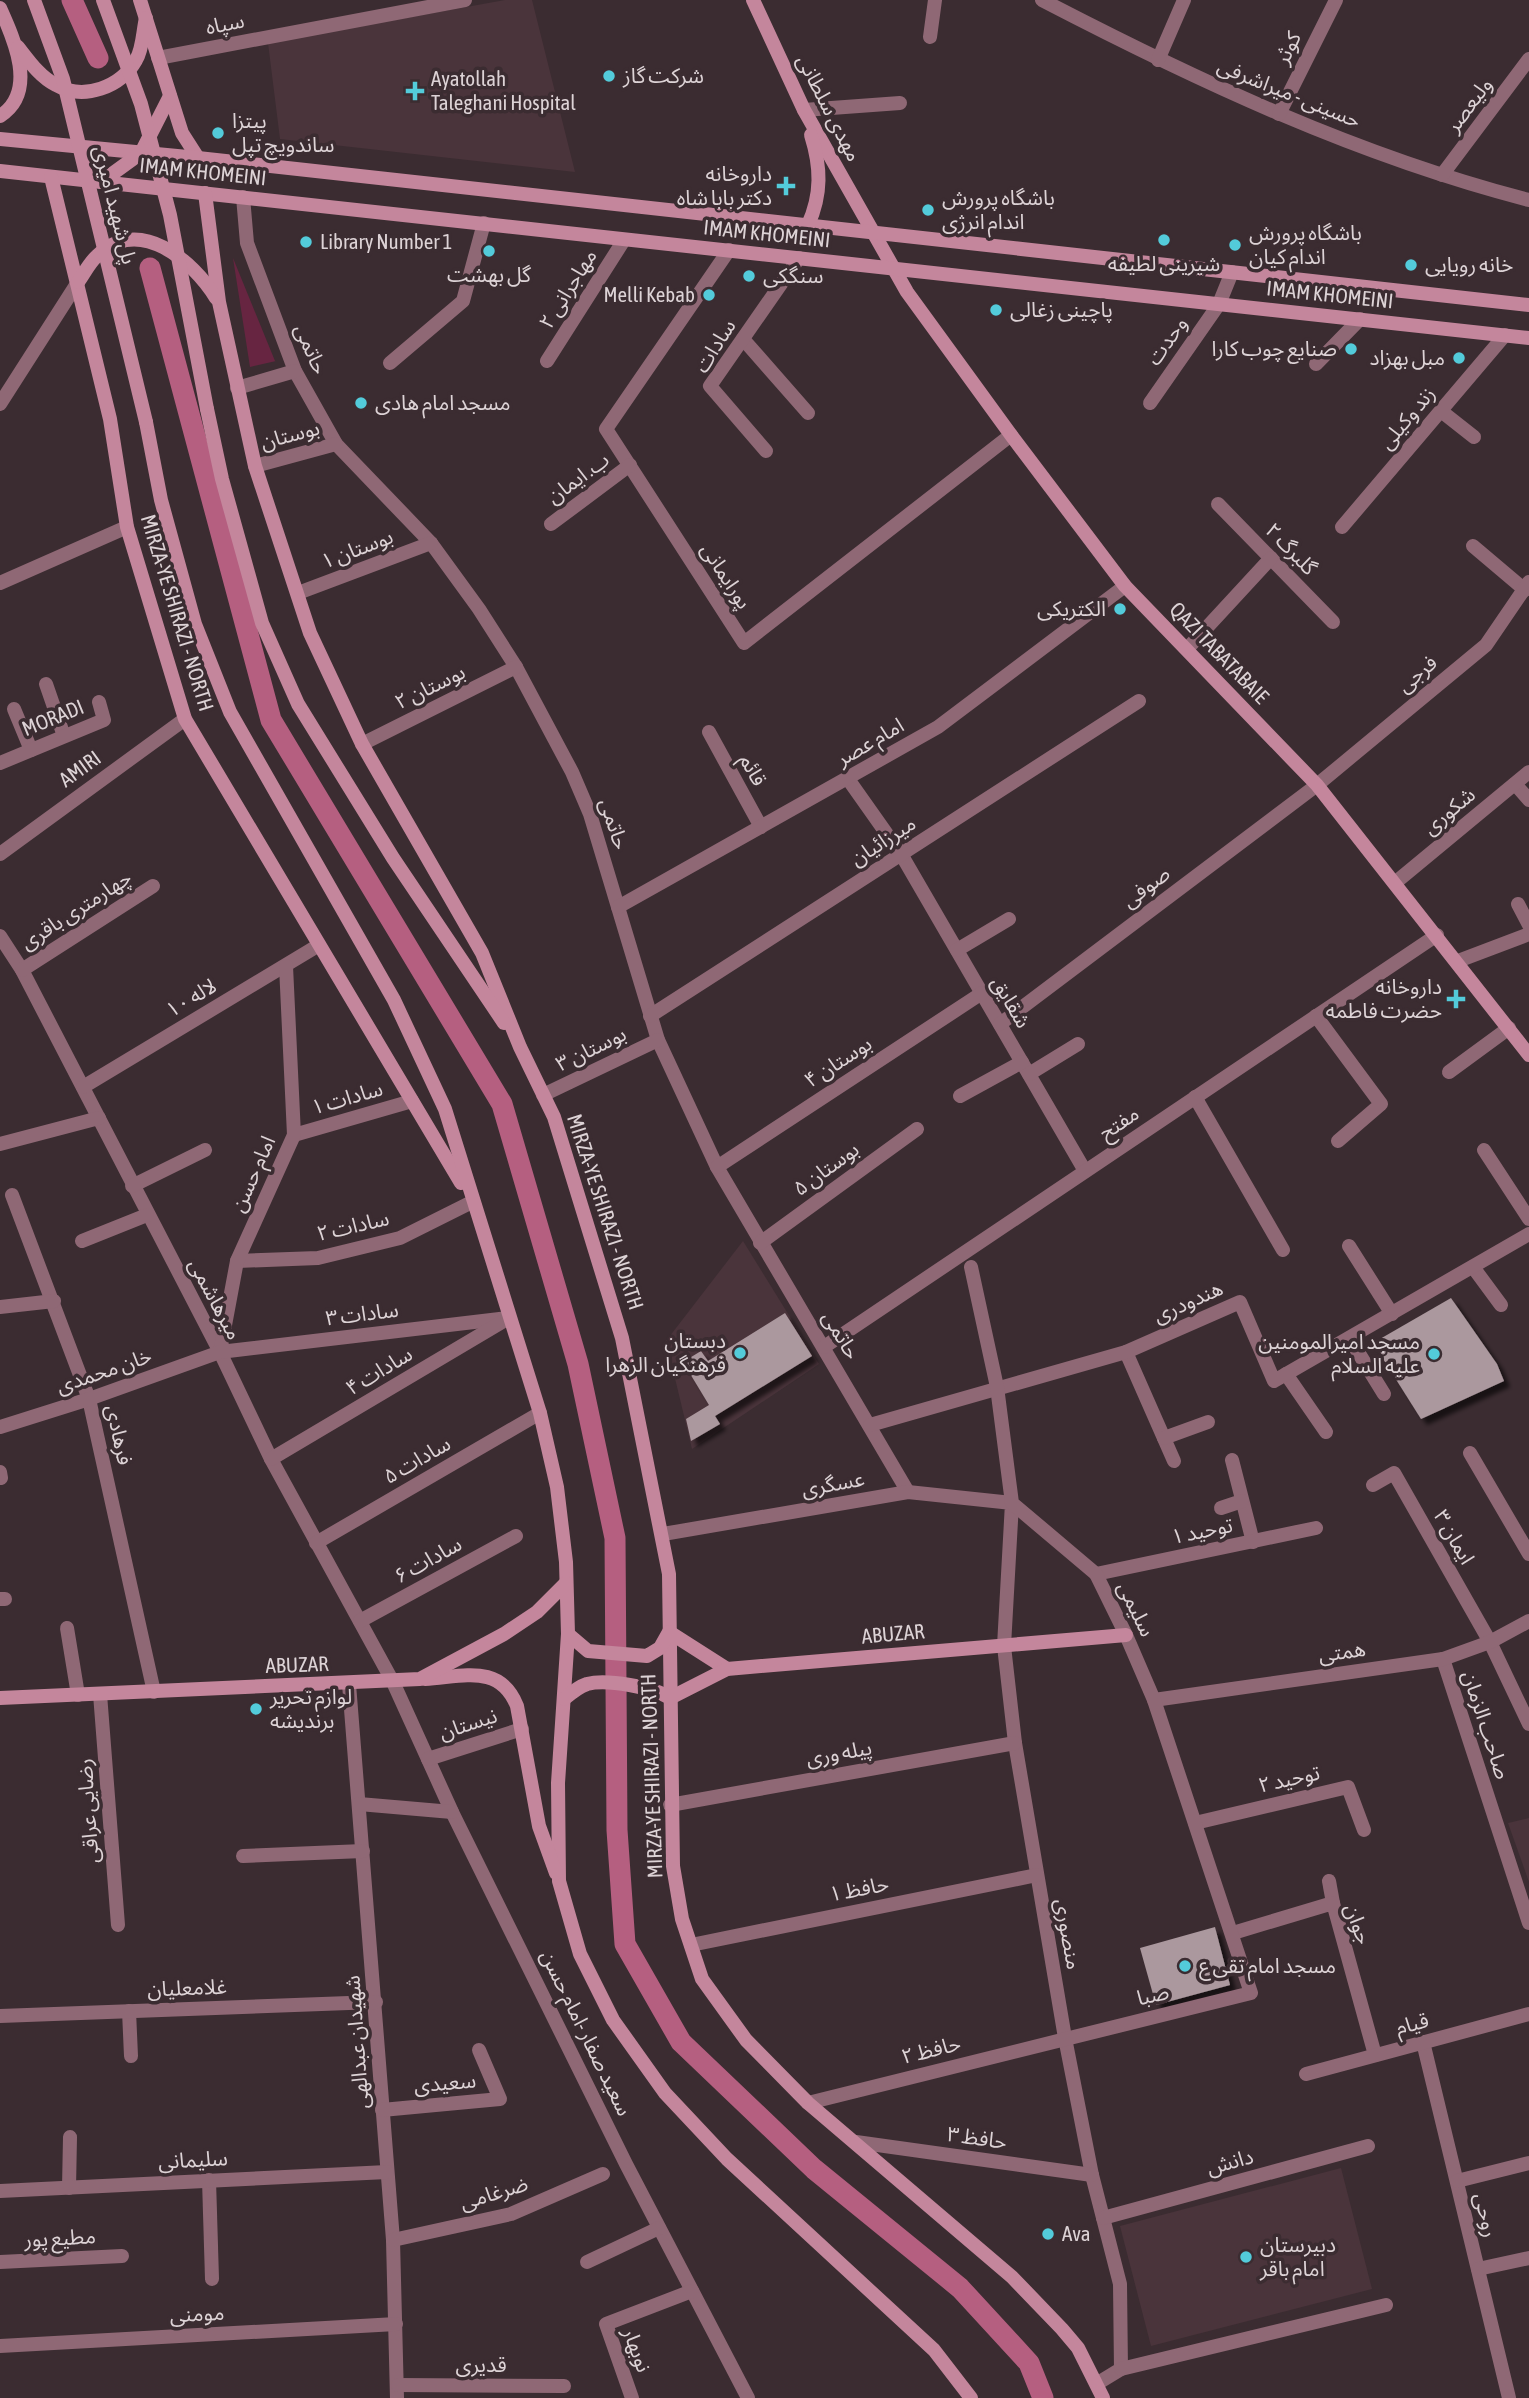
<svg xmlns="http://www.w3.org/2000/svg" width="1529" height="2398" font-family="'Asap Condensed','Noto Sans Arabic',sans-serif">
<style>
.built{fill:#4a343b}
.green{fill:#672541}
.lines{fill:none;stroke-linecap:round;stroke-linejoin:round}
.canal{stroke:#b55f80;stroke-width:21}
.building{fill:#ab989e;filter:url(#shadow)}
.street{stroke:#8f6875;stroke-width:14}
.secondary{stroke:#c4869c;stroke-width:14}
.secondary-bridge{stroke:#c4869c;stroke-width:14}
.poi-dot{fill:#53cbda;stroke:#3b2c31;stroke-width:2.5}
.labels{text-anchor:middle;stroke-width:7;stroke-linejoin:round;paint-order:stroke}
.street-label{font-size:21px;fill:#ddd3d6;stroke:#3b2c31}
.poi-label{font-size:21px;fill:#ddd3d6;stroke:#3b2c31;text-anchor:start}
</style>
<defs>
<filter id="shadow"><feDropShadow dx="6" dy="6" stdDeviation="2" flood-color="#0009"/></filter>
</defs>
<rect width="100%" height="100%" fill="#3b2c31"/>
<!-- built -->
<g class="built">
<path d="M505 0H532L575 172 280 139 268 43Z"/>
<path d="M743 1241 819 1364 692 1449 666 1341Z"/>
<path d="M1529 1818V1882L1508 1823Z"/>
<path d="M1341 2168 1372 2289 1151 2346 1120 2226Z"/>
</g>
<!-- green -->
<path class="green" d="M233 258 275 361H276L250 367Z"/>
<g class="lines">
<!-- canal -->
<g class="canal">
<path d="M72 0 98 58"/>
<path d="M150 268 271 720 502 1104 578 1364 615 1538 617 1830 625 1944 681 2042 814 2169 960 2288 1029 2363 1043 2398"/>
</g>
</g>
<!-- building -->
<g class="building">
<path d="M1451 1298 1497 1364 1504 1381 1421 1419 1373 1343Z"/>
<path d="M785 1313 812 1356 715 1416 720 1424 691 1441 686 1419 709 1405 683 1362 701 1351 708 1361Z"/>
<path d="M1215 1927 1230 1985 1156 2005 1140 1948Z"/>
</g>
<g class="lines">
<!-- street -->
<g class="street">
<path d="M1042 0C1198 81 1358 156 1529 200"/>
<path d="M930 37 935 0"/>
<path d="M158 58 465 0"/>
<path d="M1158 60 1184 0"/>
<path d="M804 110 900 103"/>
<path d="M1279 114 1336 0"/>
<path d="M1442 175 1529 59"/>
<path d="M243 197 247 243 295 371 336 444 431 543 479 609 516 667 572 772 590 814 658 1040 717 1167 908 1492"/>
<path d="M729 250 606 429 744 643 1011 435"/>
<path d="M743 339 808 413"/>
<path d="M547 361 624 240"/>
<path d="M390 363 463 301 484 223"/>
<path d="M1316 364 1360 319"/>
<path d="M237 388 295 371"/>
<path d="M1150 403 1219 304 1232 272"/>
<path d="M0 404 78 282"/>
<path d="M1441 411 1474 437"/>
<path d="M766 451 710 386 799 258"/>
<path d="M255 466 336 444"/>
<path d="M1218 504 1333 622"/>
<path d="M551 524 630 465"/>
<path d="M1342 527 1505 335"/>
<path d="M1473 546 1525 590"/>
<path d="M0 583 127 527"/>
<path d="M298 593 431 543"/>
<path d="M1187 649 1271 558"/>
<path d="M46 684 64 736"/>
<path d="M14 709 31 750"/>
<path d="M709 732 761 827"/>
<path d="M362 744 516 667"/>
<path d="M0 763 104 720 99 702"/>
<path d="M848 779 901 854 1085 1171"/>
<path d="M1515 784 1529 800"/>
<path d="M0 854 185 719"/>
<path d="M1396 882 1529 772"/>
<path d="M1518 904 1529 925"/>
<path d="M618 907 938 727 1125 586"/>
<path d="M0 936 22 970 220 1352 271 1459 393 1682 452 1812 626 2164 748 2398"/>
<path d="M957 950 1009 919"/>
<path d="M1458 961 1529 934"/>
<path d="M22 970 153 886"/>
<path d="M650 1016 1139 701"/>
<path d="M1316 1016 1381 1104 1338 1141"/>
<path d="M1000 1024 1317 785 1486 645 1529 582"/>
<path d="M1449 1072 1509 1028"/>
<path d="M1029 1074 1078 1044"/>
<path d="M83 1087 319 945"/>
<path d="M543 1095 658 1040"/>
<path d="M960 1096 1022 1062"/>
<path d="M1195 1097 1283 1250"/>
<path d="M294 1135 412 1101"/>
<path d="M0 1144 99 1118"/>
<path d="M1484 1150 1529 1219"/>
<path d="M717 1167 982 993"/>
<path d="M132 1186 205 1150"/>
<path d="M12 1195 89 1399 154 1692"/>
<path d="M82 1241 147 1215"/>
<path d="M760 1243 917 1129"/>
<path d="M1349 1246 1392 1314"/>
<path d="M237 1261 318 1258 400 1238 472 1202"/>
<path d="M1473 1267 1501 1305"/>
<path d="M0 1307 54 1301"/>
<path d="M1350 1339 1384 1394"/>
<path d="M824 1347 1437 935"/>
<path d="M220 1352 237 1261 294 1135 286 966"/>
<path d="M1126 1352 1174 1461"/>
<path d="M1286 1374 1326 1432"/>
<path d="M870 1425 1126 1352 1240 1302 1274 1381 1529 1234"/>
<path d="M0 1427 89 1399 220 1352 508 1318"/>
<path d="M1164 1438 1208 1422"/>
<path d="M1470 1453 1529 1554"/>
<path d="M271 1459 502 1322"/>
<path d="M1232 1460 1253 1542"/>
<path d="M0 1472 1 1478"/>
<path d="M1373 1485 1394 1473 1490 1642 1529 1724"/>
<path d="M1221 1508 1242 1501"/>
<path d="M663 1534 908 1492 1012 1503 1004 1646 1015 1743 1065 2038 1092 2175 1120 2284 1121 2369 1098 2383"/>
<path d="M316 1543 540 1413"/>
<path d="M1096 1574 1316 1528"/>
<path d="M0 1599H5"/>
<path d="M360 1621 516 1536"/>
<path d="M67 1628 78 1695"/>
<path d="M1443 1659 1529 1923"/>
<path d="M349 1684 393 2240 397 2398"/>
<path d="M100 1694 118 1925"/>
<path d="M1154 1700 1443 1659 1490 1642 1529 1621"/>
<path d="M428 1759 522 1729"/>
<path d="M359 1804 452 1812"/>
<path d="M670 1805 1015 1743"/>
<path d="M1195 1823 1348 1787 1364 1830"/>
<path d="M243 1856 363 1851"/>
<path d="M1329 1881 1333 1903"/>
<path d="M1233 1933 1333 1903 1375 2055"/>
<path d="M691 1945 1037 1875"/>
<path d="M129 2011 131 2056"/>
<path d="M0 2016 376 2002"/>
<path d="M1423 2042 1509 2398"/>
<path d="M1306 2074 1529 2014"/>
<path d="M808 2103 1251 1993 1154 1700 1126 1635 1096 1574 1012 1503 997 1387 971 1267"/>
<path d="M382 2110 500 2099 479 2050"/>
<path d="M856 2142 1092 2175"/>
<path d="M209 2180 212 2279"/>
<path d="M1457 2181 1529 2163"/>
<path d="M69 2188 70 2137"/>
<path d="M0 2191 387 2172"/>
<path d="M1103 2218 1368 2146"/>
<path d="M393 2240 511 2214 603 2174"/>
<path d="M0 2262 122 2256"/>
<path d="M587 2262 659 2228"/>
<path d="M1478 2269 1529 2258"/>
<path d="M0 2346 396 2324"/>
<path d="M1121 2369 1386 2305"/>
<path d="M398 2385 564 2386"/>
<path d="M632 2398 606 2324 692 2291"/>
</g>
<!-- secondary -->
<g class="secondary">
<path d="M140 0 182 133 198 158"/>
<path d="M753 0 804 110 907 292 1011 435 1125 586 1317 785 1529 1055"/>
<path d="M0 8C14 39 38 92 0 116"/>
<path d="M18 47C29 61 40 77 56 85 84 101 121 87 136 60 143 49 143 30 146 18"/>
<path d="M0 139 198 158 1529 305"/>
<path d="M0 171 1529 338"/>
<path d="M51 177 110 419 127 527 185 719 461 1183"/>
<path d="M101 182 141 153 170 96"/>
<path d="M205 193 219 302 255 466 310 633 362 744 482 953 520 1047 554 1117 622 1338 669 1574 673 1866 682 1919 702 1979 746 2040 808 2103 1012 2277 1062 2329 1078 2348 1103 2398"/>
<path d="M808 225C822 194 821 167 811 135"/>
<path d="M78 282C84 274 89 263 97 256 139 214 193 261 216 298"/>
<path d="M207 409 222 479 262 623 298 704 393 858 504 1023"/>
<path d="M146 422 161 500 195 624 230 712 394 1000 445 1109 540 1413 557 1487 566 1562 568 1634 558 1783 559 1881 580 1954 613 2020 665 2093 727 2159 934 2350 971 2398"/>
<path d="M568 1634 588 1651 647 1656 660 1648 669 1632 727 1669"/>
<path d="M425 1679C463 1677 500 1663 517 1706L539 1826 556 1873"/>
<path d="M0 1698 420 1679 504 1634 537 1612 566 1583"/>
<path d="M564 1699C571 1693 578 1687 587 1684 607 1679 653 1687 670 1698L727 1669 1126 1635"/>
</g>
<!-- secondary-bridge -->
<g class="secondary-bridge">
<path d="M34 0 63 79 146 422"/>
<path d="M103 0 141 104 170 215 207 409"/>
</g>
</g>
<!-- markers -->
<g class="poi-dot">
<circle cx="609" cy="76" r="7"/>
<path d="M411.5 80.5h7v7h7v7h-7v7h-7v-7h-7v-7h7z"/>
<circle cx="218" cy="133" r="7"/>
<path d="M782.5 175.5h7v7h7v7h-7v7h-7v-7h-7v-7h7z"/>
<circle cx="928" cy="210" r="7"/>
<circle cx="1164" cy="240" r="7"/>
<circle cx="306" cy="242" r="7"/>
<circle cx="1235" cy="245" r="7"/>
<circle cx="489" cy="251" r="7"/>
<circle cx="1411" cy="265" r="7"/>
<circle cx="749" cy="276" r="7"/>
<circle cx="709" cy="295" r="7"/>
<circle cx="996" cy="310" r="7"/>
<circle cx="1351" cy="349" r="7"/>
<circle cx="1459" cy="358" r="7"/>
<circle cx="361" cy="403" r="7"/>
<circle cx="1120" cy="609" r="7"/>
<path d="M1452.5 988.5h7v7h7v7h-7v7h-7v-7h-7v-7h7z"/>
<circle cx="740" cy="1353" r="7"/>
<circle cx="1434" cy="1354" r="7"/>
<circle cx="256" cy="1709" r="7"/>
<circle cx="1185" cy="1966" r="7"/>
<circle cx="1048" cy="2234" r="7"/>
<circle cx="1246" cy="2257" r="7"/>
</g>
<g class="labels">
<!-- street labels -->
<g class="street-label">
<text transform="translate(225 24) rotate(-11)" y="7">سپاه</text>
<text transform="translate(1288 48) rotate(-64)" y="7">کوثر</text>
<text transform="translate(1289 93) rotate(22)" y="7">حسینی - میراشرفی</text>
<text transform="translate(1469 105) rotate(-53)" y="7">ولیعصر</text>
<text transform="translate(829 108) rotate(63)" y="7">مهدی سلطانی</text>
<text transform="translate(203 172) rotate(6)" y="7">IMAM KHOMEINI</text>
<text transform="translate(115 205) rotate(76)" y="7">پل شهید امیری</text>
<text transform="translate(767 234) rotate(6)" y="7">IMAM KHOMEINI</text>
<text transform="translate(568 289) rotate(-58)" y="7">مهاجرانی ۲</text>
<text transform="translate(1330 295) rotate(6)" y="7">IMAM KHOMEINI</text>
<text transform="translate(1167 341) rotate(-55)" y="7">وحدت</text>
<text transform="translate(715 346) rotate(-58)" y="7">سادات</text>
<text transform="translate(311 349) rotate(67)" y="7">حاتمی</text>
<text transform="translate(1407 418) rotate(-50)" y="7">زند وکیلی</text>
<text transform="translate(290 435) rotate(-15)" y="7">بوستان</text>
<text transform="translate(578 478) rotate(-36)" y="7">ب. ایمان</text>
<text transform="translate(357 549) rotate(-21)" y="7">بوستان ۱</text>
<text transform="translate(1291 549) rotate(46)" y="7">گلبرگ ۲</text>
<text transform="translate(726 576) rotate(57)" y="7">پورایمانی</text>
<text transform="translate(177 613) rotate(73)" y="7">MIRZA-YE SHIRAZI - NORTH</text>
<text transform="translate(1219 653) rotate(46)" y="7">QAZI TABATABAIE</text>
<text transform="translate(1417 674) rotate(-40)" y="7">فرجی</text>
<text transform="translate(430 687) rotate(-26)" y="7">بوستان ۲</text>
<text transform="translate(53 718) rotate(-22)" y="7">MORADI</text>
<text transform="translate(870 742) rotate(-30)" y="7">امام عصر</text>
<text transform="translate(80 769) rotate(-36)" y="7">AMIRI</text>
<text transform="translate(753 770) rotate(61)" y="7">قائم</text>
<text transform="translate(1449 811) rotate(-40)" y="7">شکوری</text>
<text transform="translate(614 824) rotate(72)" y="7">حاتمی</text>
<text transform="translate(883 841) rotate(-33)" y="7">میرزائیان</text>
<text transform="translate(1146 887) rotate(-37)" y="7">صوفی</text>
<text transform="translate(76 910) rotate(-33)" y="7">چهارمتری باقری</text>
<text transform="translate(191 998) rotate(-31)" y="7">لاله ۱۰</text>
<text transform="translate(1011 1002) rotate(60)" y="7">شقایق</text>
<text transform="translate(591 1049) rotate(-26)" y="7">بوستان ۳</text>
<text transform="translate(838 1062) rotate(-33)" y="7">بوستان ۴</text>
<text transform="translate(347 1098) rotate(-16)" y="7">سادات ۱</text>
<text transform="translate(1119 1123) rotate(-34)" y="7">مفتح</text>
<text transform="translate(826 1169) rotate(-36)" y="7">بوستان ۵</text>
<text transform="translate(253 1174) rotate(-66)" y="7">امام حسن</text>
<text transform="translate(605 1212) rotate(72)" y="7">MIRZA-YE SHIRAZI - NORTH</text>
<text transform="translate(353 1226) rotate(-13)" y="7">سادات ۲</text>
<text transform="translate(215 1299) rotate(62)" y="7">میرهاشمی</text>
<text transform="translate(1188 1302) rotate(-24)" y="7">هندودری</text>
<text transform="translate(362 1314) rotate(-7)" y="7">سادات ۳</text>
<text transform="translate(841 1335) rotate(59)" y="7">حاتمی</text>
<text transform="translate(104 1371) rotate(-19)" y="7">خان محمدی</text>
<text transform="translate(379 1371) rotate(-31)" y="7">سادات ۴</text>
<text transform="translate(119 1435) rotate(78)" y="7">فرهادی</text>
<text transform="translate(417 1460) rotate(-30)" y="7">سادات ۵</text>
<text transform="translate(833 1484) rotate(-10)" y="7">عسگری</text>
<text transform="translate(1202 1531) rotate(-12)" y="7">توحید ۱</text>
<text transform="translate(1454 1537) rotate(60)" y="7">ایمان ۳</text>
<text transform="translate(428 1560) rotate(-29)" y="7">سادات ۶</text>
<text transform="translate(1136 1609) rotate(64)" y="7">سلیمی</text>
<text transform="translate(893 1634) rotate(-5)" y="7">ABUZAR</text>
<text transform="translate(1342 1652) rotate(-8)" y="7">همتی</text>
<text transform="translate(297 1665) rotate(-2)" y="7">ABUZAR</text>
<text transform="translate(468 1724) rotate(-18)" y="7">نیستان</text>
<text transform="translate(1486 1725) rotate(72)" y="7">صاحب الزمان</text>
<text transform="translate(839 1753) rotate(-10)" y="7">پیله وری</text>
<text transform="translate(652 1776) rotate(-92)" y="7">MIRZA-YE SHIRAZI - NORTH</text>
<text transform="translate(1289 1779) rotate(-13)" y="7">توحید ۲</text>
<text transform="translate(88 1811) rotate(-94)" y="7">رضایی عراقی</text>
<text transform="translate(859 1889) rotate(-11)" y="7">حافظ ۱</text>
<text transform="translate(1358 1924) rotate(70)" y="7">جوان</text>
<text transform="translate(1068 1934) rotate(80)" y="7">منصوری</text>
<text transform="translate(187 1988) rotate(-2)" y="7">غلامعلیان</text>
<text transform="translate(1153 1995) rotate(-13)" y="7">صبا</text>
<text transform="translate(1412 2024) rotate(-15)" y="7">قیام</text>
<text transform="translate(586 2033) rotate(64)" y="7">سعید صفار -امام حسن</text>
<text transform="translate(357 2042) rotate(-94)" y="7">شهیدان عبدالهی</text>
<text transform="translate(931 2050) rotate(-14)" y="7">حافظ ۲</text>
<text transform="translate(445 2083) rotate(-5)" y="7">سعیدی</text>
<text transform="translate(977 2138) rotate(8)" y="7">حافظ ۳</text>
<text transform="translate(193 2160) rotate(-3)" y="7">سلیمانی</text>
<text transform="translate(1230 2162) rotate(-15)" y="7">دانش</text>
<text transform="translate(494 2193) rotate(-17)" y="7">ضرغامی</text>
<text transform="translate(1486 2215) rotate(77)" y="7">روحی</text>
<text transform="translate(60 2238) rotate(-3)" y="7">مطیع پور</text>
<text transform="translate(197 2314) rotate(-3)" y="7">مومنی</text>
<text transform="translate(637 2350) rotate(70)" y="7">نوبهار</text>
<text x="481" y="2372">قدیری</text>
</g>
<!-- poi labels -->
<g class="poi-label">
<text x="623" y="83">شرکت گاز</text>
<text x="431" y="86">Ayatollah<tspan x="431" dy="24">Taleghani Hospital</tspan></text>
<text x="232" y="128">پیتزا<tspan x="232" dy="24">ساندویچ تپل</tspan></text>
<text x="772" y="181" text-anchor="end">داروخانه<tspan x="772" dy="24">دکتر بابا شاه</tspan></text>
<text x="942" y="205">باشگاه پرورش<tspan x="942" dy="24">اندام انرژی</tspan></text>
<text x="1249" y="240">باشگاه پرورش<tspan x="1249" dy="24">اندام کیان</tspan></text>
<text x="320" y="249">Library Number 1</text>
<text x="1164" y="271" text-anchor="middle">شیرینی لطیفه</text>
<text x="1425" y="272">خانه رویایی</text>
<text x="489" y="282" text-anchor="middle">گل بهشت</text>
<text x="763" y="283">سنگکی</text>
<text x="695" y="302" text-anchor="end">Melli Kebab</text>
<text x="1010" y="317">پاچینی زغالی</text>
<text x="1337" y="356" text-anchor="end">صنایع چوب کارا</text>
<text x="1445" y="365" text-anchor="end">مبل بهزاد</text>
<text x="375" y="410">مسجد امام هادی</text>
<text x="1106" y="616" text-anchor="end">الکتریکی</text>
<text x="1442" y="994" text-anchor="end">داروخانه<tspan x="1442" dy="24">حضرت فاطمه</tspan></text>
<text x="726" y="1348" text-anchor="end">دبستان<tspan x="726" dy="24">فرهنگیان الزهرا</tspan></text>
<text x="1420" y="1349" text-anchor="end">مسجد امیرالمومنین<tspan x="1420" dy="24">علیه السلام</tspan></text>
<text x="270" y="1704">لوازم تحریر<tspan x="270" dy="24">برندیشه</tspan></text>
<text x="1199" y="1973">مسجد امام تقی ع</text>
<text x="1062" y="2241">Ava</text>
<text x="1260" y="2252">دبیرستان<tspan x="1260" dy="24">امام باقر</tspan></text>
</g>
</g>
</svg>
